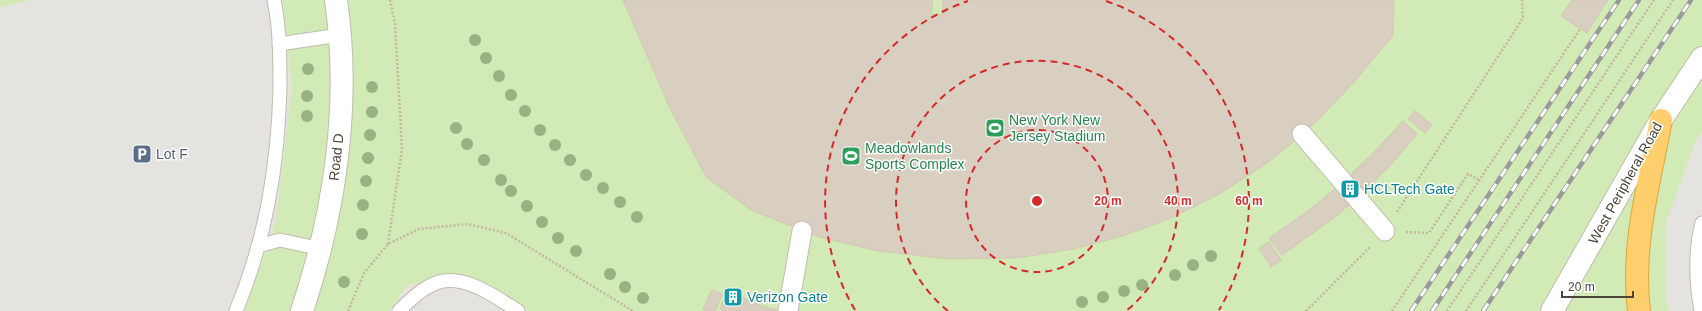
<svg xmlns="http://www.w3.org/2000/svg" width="1702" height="311" font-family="Arial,sans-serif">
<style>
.green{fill:#d2eab5}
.parking{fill:#e5e3e0}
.building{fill:#d8cfc1;stroke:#d3c7b4}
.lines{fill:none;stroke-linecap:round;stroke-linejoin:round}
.service-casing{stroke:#c2bbae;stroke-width:15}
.pedestrian-casing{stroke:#c2bbae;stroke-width:21}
.minor-casing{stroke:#c2bbae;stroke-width:24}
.tertiary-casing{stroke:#c2bbae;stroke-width:24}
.motorway-casing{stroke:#e0a43c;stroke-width:24}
.path{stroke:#c4b79f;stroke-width:2.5;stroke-dasharray:2 2;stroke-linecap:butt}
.service{stroke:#fff;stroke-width:13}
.pedestrian{stroke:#fff;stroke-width:19}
.minor{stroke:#fff;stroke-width:22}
.tertiary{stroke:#fff;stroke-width:22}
.motorway{stroke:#ffcf6e;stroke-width:22}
.rail-casing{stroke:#9a9a9a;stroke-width:4.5}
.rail{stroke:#fff;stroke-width:3;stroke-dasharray:9;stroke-linecap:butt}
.tree{fill:#97b381}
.ring{fill:none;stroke:#d62828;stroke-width:2;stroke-dasharray:7 5}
.labels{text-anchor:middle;stroke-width:3;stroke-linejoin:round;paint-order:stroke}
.leisure-label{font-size:14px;fill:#27864d;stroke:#fff;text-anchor:start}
.service-label{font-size:14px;fill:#4e5e75;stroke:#fff;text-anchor:start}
.street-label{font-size:14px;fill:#4b4439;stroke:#fff}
.culture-label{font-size:14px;fill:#0d838f;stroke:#fff;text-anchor:start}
.centre{fill:#d62828;stroke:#fff;stroke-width:2}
.ring-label{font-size:12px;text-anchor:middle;font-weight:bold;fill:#d62828;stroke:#fff;stroke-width:3;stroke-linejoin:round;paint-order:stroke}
</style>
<rect width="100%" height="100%" fill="#f6f3ec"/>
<!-- green -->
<rect class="green" x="0" y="0" width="1702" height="311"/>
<!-- parking -->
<g class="parking">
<path d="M31 0H283L292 87 276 221 245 311H0V7Z"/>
<path d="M1702 131V311H1669L1665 295 1666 222 1696 140Z"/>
<path d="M474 278 529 311H390L407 285Z"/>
</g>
<!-- building -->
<g class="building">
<path d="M623 0H933L931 14 942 15 943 0H1394L1393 35 1356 80 1315 123 1270 161 1221 193 1171 218 1123 236 1073 249 1016 258 950 259 878 251 816 236 751 210 706 177 669 106Z"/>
<path d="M1572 0H1608L1587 33 1561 16Z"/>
<path d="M1415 111 1432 125 1425 133 1408 119Z"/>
<path d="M1403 121 1417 134 1389 167 1358 197 1334 218 1282 255 1269 238 1308 211 1344 181 1374 152Z"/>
<path d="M1269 242 1281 260 1271 267 1259 248Z"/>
<path d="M712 290 723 294 715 311H706L703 309Z"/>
<path d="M727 291 757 304 779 311H723L720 309Z"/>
</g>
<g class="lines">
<!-- service casing -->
<g class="service-casing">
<g id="service">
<path d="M279 44 340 35"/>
<path d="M258 246 280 240 321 249"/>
<path d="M236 311C266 238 278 166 280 88 280 59 280 29 274 0"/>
<path d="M399 311C410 300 423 287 439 282 465 274 497 298 518 311"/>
<path d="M1701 311C1696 283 1695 250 1702 223"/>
</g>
</g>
<!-- pedestrian casing -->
<g class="pedestrian-casing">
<g id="pedestrian">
<path d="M1302 134 1385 231"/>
<path d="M788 311 802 231"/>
</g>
</g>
<!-- minor casing -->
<g class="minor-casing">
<path id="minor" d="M302 311C335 212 351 104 336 0"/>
</g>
<!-- tertiary casing -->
<g class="tertiary-casing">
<path id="tertiary" d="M1552 311 1661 120 1702 58"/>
</g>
<!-- motorway casing -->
<g class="motorway-casing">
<path id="motorway" d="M1639 311C1631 247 1649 183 1661 120"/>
</g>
<!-- path -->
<g class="path">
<path d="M1397 212 1523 18 1522 0"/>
<path d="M1406 232 1429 233 1468 174 1479 180"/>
<path d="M388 244 402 149 395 23 390 0"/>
<path d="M348 311 364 273 388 244 419 229 468 224 506 233 633 311"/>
<path d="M1306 311 1371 246"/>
<path d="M1392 311 1580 29"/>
<path d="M1447 311 1654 0"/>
<path d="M1466 311 1673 0"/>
</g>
<!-- service -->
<use href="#service" class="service"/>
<!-- pedestrian -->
<use href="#pedestrian" class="pedestrian"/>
<!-- minor -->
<use href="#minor" class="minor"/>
<!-- tertiary -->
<use href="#tertiary" class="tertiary"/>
<!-- motorway -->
<use href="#motorway" class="motorway"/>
<!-- rail casing -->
<g class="rail-casing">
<g id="rail">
<path d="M1411 311 1619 0"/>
<path d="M1432 311 1639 0"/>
<path d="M1483 311 1691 0"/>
</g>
</g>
<!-- rail -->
<use href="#rail" class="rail"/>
</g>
<!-- trees -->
<g class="tree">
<circle cx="475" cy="40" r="6"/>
<circle cx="486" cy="58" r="6"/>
<circle cx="308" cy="69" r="6"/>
<circle cx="499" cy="76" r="6"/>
<circle cx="372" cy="87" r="6"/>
<circle cx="511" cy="95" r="6"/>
<circle cx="307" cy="96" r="6"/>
<circle cx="525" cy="111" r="6"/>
<circle cx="372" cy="112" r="6"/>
<circle cx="307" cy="116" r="6"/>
<circle cx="456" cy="128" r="6"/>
<circle cx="540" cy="130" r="6"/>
<circle cx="370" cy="135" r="6"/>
<circle cx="467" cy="144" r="6"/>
<circle cx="555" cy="145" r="6"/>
<circle cx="368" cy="158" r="6"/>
<circle cx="484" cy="160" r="6"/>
<circle cx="570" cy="160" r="6"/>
<circle cx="586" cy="175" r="6"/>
<circle cx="501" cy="180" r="6"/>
<circle cx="366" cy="181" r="6"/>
<circle cx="603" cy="188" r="6"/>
<circle cx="511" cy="191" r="6"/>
<circle cx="620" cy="202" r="6"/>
<circle cx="363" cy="205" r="6"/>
<circle cx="527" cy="206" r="6"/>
<circle cx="637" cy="217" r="6"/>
<circle cx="542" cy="222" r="6"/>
<circle cx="362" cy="234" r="6"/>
<circle cx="558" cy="238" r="6"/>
<circle cx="576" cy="251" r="6"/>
<circle cx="1211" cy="256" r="6"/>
<circle cx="1193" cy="265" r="6"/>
<circle cx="610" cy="274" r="6"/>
<circle cx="1175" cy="275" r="6"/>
<circle cx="344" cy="282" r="6"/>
<circle cx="1142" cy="285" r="6"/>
<circle cx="625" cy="287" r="6"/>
<circle cx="1124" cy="291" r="6"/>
<circle cx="1103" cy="297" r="6"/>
<circle cx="643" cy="298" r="6"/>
<circle cx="1082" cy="302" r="6"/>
</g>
<!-- distance rings -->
<g class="ring">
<circle cx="1037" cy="201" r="71"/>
<path d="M948 311A141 141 0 1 1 1126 311"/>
<path d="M855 310A212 212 0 0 1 968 1M1106 1A212 212 0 0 1 1219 310"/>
</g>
<!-- icons -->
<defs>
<g id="stadium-square" transform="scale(1)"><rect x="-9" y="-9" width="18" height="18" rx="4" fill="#2e9e5b" stroke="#fff"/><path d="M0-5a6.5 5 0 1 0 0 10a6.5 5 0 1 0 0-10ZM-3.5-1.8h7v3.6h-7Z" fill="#fff"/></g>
<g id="parking-square" transform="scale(1)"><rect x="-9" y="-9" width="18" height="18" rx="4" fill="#5c6f8a" stroke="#fff"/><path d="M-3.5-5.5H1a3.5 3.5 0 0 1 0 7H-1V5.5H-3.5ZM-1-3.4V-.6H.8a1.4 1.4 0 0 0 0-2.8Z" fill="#fff"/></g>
<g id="building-square" transform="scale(1)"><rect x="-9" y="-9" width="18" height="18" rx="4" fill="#0f9aa8" stroke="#fff"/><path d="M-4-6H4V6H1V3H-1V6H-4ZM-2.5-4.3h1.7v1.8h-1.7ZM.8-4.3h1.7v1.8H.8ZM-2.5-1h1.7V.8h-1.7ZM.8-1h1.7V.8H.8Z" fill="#fff"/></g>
</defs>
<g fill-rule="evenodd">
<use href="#stadium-square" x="995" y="128"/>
<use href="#parking-square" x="142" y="154"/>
<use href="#stadium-square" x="851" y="156"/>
<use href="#building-square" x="1350" y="189"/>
<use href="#building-square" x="733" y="297"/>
</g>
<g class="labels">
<!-- leisure labels -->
<g class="leisure-label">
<text x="1009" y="125">New York New<tspan x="1009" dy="16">Jersey Stadium</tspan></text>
<text x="865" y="153">Meadowlands<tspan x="865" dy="16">Sports Complex</tspan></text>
</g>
<!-- service labels -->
<g class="service-label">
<text x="156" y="159">Lot F</text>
</g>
<!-- street labels -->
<g class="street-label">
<text transform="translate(336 157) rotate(-84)" y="5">Road D</text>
<text transform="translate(1625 183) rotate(-61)" y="5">West Peripheral Road</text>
</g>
<!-- culture labels -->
<g class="culture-label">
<text x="1364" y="194">HCLTech Gate</text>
<text x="747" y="302">Verizon Gate</text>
</g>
</g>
<circle cx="1037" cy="201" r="6" class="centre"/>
<g class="ring-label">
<text x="1108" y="205">20 m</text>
<text x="1178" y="205">40 m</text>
<text x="1249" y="205">60 m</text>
</g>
<!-- scale -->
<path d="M1562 291v6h71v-6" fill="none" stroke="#4b4439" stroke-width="2"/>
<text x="1568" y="291" font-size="12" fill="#4b4439" stroke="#ffffff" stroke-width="3" paint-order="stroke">20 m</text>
</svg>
